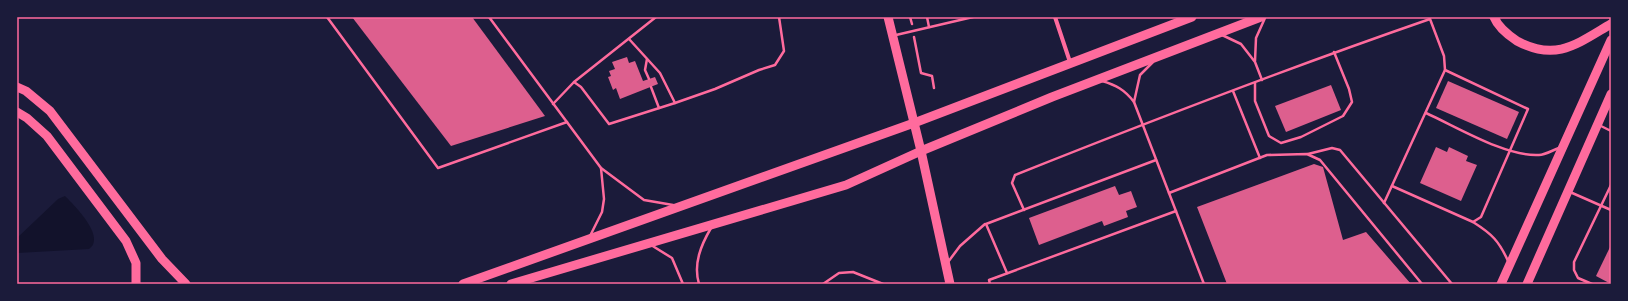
<svg xmlns="http://www.w3.org/2000/svg" width="1628" height="301" font-family="'Space Grotesk',sans-serif">
<style>
.water{fill:#12122b}
.building{fill:#dd5f8e}
.lines{fill:none;stroke-linecap:round;stroke-linejoin:round}
.path{stroke:#ff6b9d;stroke-width:2.5}
.service{stroke:#ff6b9d;stroke-width:2.5}
.minor{stroke:#ff6b9d;stroke-width:4}
.primary{stroke:#ff6b9d;stroke-width:9}
.trunk{stroke:#ff6b9d;stroke-width:9}
.neatline{fill:none;stroke:#ff6b9d;stroke-width:1.5}
</style>
<rect width="100%" height="100%" fill="#1b1b3a"/>
<!-- water -->
<path class="water" d="M65 196C75 206 106 237 89 249L17 253V238L58 199Z"/>
<!-- building -->
<g class="building">
<path d="M352 17H472L545 116 451 146Z"/>
<path d="M627 57 629 63 635 61 643 81 655 77 658 84 620 99 616 88 613 90 608 77 611 76 609 71 615 69 612 62Z"/>
<path d="M1448 81 1519 112 1507 139 1436 108Z"/>
<path d="M1331 85 1341 110 1286 132 1275 106Z"/>
<path d="M1436 147 1447 152 1449 147 1468 156 1466 161 1477 165 1461 201 1420 183Z"/>
<path d="M1314 164 1323 167 1343 240 1366 232 1411 284H1227L1197 207Z"/>
<path d="M1115 186 1119 195 1131 191 1137 207 1126 211 1128 217 1104 226 1102 221 1039 245 1029 218Z"/>
<path d="M1611 245V284L1596 276Z"/>
</g>
<g class="lines">
<!-- path -->
<g class="path">
<path d="M910 17 912 24"/>
<path d="M914 37 921 73 932 76 934 88"/>
</g>
<!-- service -->
<g class="service">
<path d="M327 17 438 168 567 122"/>
<path d="M489 17 601 168 644 200 673 205"/>
<path d="M927 17 929 27"/>
<path d="M896 35 973 17"/>
<path d="M1222 35 1241 44 1255 62 1262 80"/>
<path d="M647 59 645 70 649 79"/>
<path d="M1255 61 1256 38 1265 18"/>
<path d="M1102 81C1116 85 1125 90 1134 102L1140 75 1153 62"/>
<path d="M574 82 581 87 609 124 675 103 660 73 629 39"/>
<path d="M1255 83V101L1269 136 1281 143 1301 137 1343 116 1352 102 1349 89 1334 52"/>
<path d="M651 87 659 108"/>
<path d="M1233 91 1260 158"/>
<path d="M1134 102 1204 284"/>
<path d="M675 103 715 89 759 70 775 65 784 51 779 17"/>
<path d="M553 104 574 82 656 17"/>
<path d="M1426 113C1457 127 1506 157 1539 155 1545 155 1553 150 1559 148"/>
<path d="M1599 125 1611 131"/>
<path d="M1308 154 1332 148 1340 150 1452 284"/>
<path d="M1392 186 1473 222 1481 217 1528 109 1445 70"/>
<path d="M1570 192 1611 210"/>
<path d="M1169 193 1267 155 1307 154 1320 160 1422 284"/>
<path d="M1024 210 1012 183 1015 175C1153 120 1291 67 1430 19L1444 56 1445 70 1384 203"/>
<path d="M1473 222C1492 234 1499 241 1508 261"/>
<path d="M590 236 602 212 604 199 601 168"/>
<path d="M651 245 672 258 683 284"/>
<path d="M948 262 960 246 985 224"/>
<path d="M1007 273 986 224 1156 160"/>
<path d="M699 284C693 264 701 245 711 228"/>
<path d="M823 284 839 273 853 272 883 284"/>
<path d="M990 284 989 280 1176 211"/>
<path d="M1592 284 1578 278 1574 270V262L1611 185"/>
</g>
<!-- minor -->
<path class="minor" d="M1055 17 1070 62"/>
<!-- primary -->
<g class="primary">
<path d="M888 17 921 151 950 284"/>
<path d="M1501 284 1611 40"/>
<path d="M1527 284 1611 94"/>
</g>
<!-- trunk -->
<g class="trunk">
<path d="M1494 17C1498 27 1508 35 1517 41 1556 62 1577 44 1611 24"/>
<path d="M17 87 26 91 50 111 162 259 186 284"/>
<path d="M17 112 27 118 47 136 126 241 136 263V284"/>
<path d="M463 284 914 123 1192 17"/>
<path d="M511 284 846 185 921 151 1052 97 1261 17"/>
</g>
</g>
<!-- border -->
<rect width="1628" height="301" fill="none" stroke="#1b1b3a" stroke-width="36"/>
<rect x="18" y="18" width="1592" height="265" class="neatline"/>
</svg>
